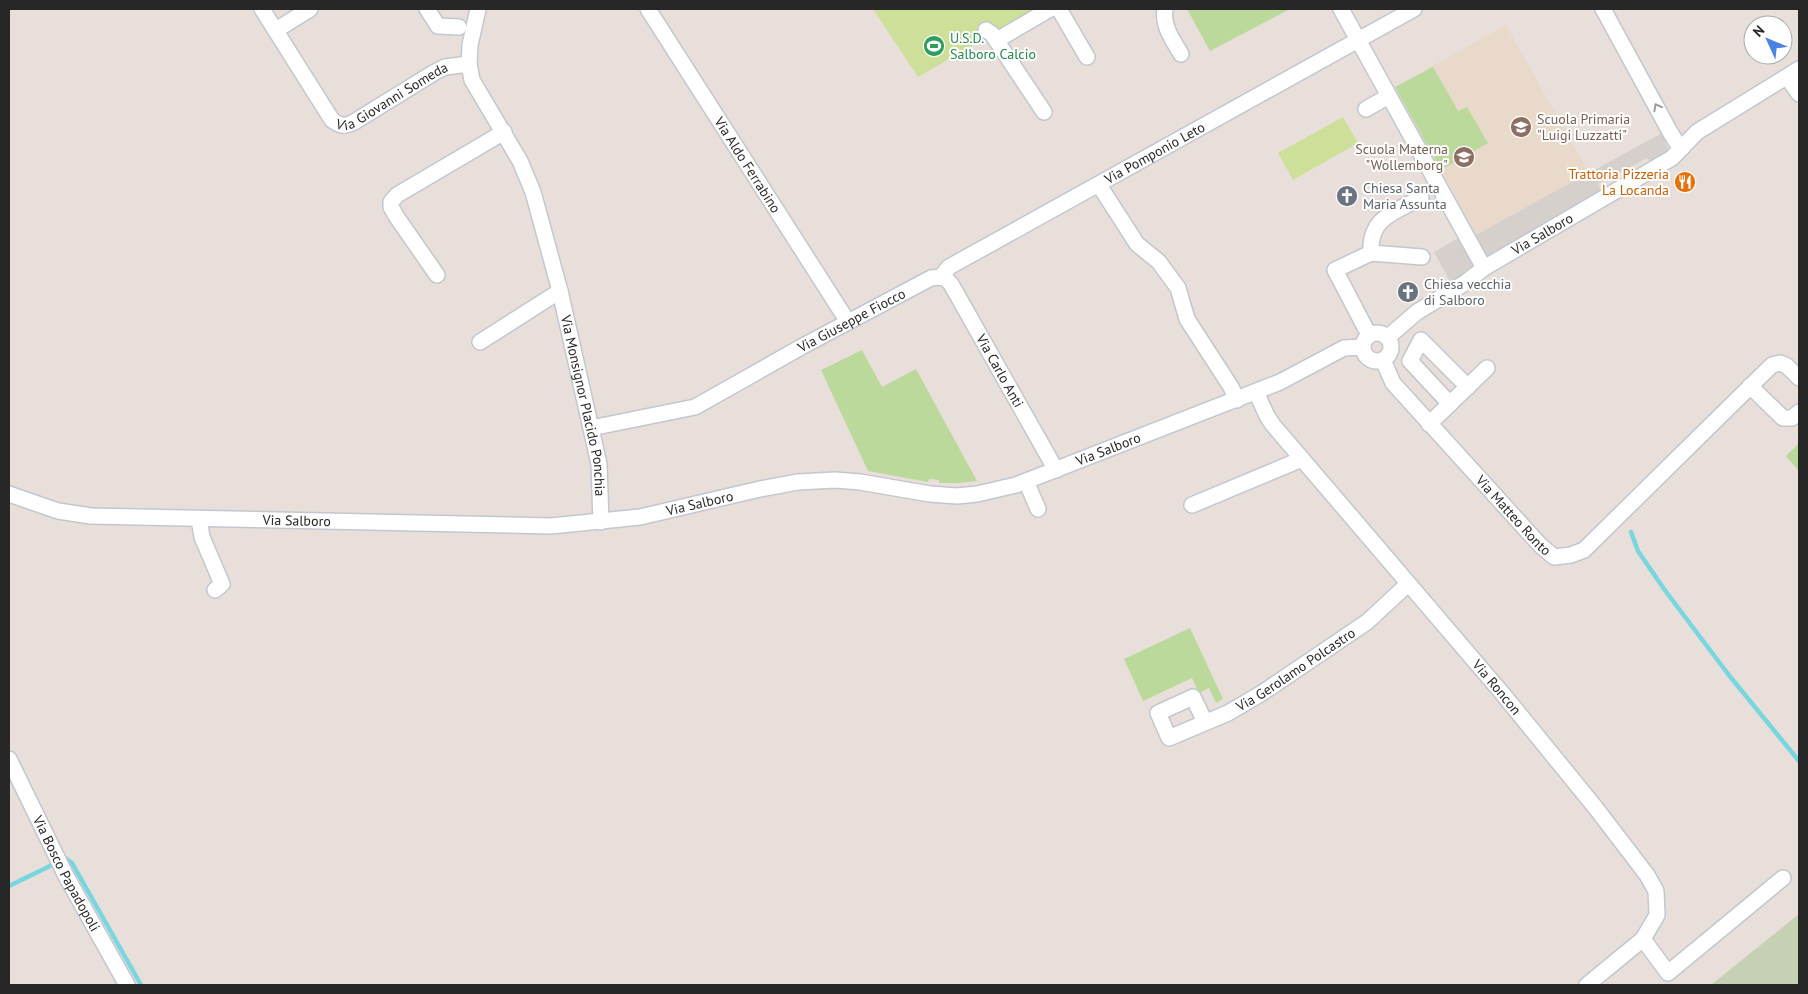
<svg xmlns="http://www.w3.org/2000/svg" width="1808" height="994" font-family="'PT Sans',sans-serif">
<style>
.education{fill:#e8d9cb}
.green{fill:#bcd99c}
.cemetery{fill:#c6d0b3}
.pitch{fill:#cedf99}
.plaza{fill:#d5d0cc}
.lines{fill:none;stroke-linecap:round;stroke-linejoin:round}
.stream{stroke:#78d6df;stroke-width:4.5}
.minor-casing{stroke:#c2c7cf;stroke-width:18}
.minor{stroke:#fff;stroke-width:15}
.oneway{stroke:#9e9e9e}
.labels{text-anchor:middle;stroke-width:4;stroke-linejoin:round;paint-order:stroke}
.leisure-label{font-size:14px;fill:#27864d;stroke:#fff;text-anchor:start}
.street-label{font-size:14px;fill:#272727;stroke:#fff}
.education-label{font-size:14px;fill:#785e54;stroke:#fff;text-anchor:start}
.food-label{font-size:14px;fill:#c56008;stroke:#fff;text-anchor:end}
.worship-label{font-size:14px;fill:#5b616d;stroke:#fff;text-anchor:start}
</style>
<rect width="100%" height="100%" fill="#e8dfda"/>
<!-- education -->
<path class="education" d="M1506 25 1589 173 1557 193 1476 234 1395 87Z"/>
<!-- green -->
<g class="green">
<path d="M1187 9H1290L1210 51Z"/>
<path d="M1433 67 1458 111 1467 107 1488 143 1441 170 1395 87Z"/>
<path d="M862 350 882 387 916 369 977 481 958 483H939V480L929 479 928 482 868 471 821 370Z"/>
<path d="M1799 443V471L1786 456Z"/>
<path d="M1190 628 1223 699 1216 703 1209 688 1199 693 1192 678 1143 701 1124 659Z"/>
</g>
<!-- cemetery -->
<path class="cemetery" d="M1799 914V985H1711Z"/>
<!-- pitch -->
<g class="pitch">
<path d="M873 9H1035L918 77Z"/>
<path d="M1343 117 1358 143 1293 180 1278 153Z"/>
</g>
<!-- plaza -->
<g class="plaza">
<path d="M1662 133 1668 149 1664 154 1650 163 1647 158 1598 184 1601 190 1486 259 1474 236Z"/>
<path d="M1460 237 1476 267 1451 283 1434 252Z"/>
</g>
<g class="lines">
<!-- stream -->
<g class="stream">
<path d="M1631 532 1638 551 1664 589 1728 674 1799 761"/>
<path d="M65 858 72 863 141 985"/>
<path d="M9 886 52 865"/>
</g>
<!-- minor casing -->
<g class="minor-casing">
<g id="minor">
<path id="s1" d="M262 9 332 120C340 126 345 127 354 122L435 72 445 67 469 64"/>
<path d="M427 9 438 26 459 27"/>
<path id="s2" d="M478 9 470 45 469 64 472 80 520 161 533 192 560 291 599 464 601 522"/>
<path id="s3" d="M648 9 848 322"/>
<path d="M1059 9 1087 57"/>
<path d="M1165 9C1162 26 1173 40 1181 54"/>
<path d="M1341 9 1484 268"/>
<path d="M1603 9 1670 132 1677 143 1682 148"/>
<path d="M276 30 310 9"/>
<path d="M986 30 992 34 1044 112"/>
<path d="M997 40 1050 9"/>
<path d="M1787 77 1799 94"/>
<path d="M1366 109 1389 96"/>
<path d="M1099 185 1137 244 1159 262 1178 288 1187 319 1231 387 1237 400"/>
<path d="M1371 253 1422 257"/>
<path d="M437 275 396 216 391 207V202L397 195 504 132"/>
<path id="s4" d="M941 277 949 267 1414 9"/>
<path id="s5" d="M941 277 946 279 951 284 1056 470"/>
<circle cx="1377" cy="347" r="14"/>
<path d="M1369 335 1335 270 1371 253C1369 218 1394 212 1421 198"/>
<path id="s6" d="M1388 337 1417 312 1465 283 1484 268 1672 158 1697 132 1799 69"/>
<path d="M480 342 560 291"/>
<path id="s7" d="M1383 360 1393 383 1540 545 1554 557 1571 555 1584 550 1772 365 1780 363 1787 366 1799 378"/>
<path d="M1750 386 1783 418H1792L1799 412"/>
<path id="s8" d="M1256 392 1267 416 1273 425 1502 693 1595 807 1647 875 1656 891 1657 915 1643 939 1587 985"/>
<path d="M1450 404 1410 361 1421 340 1468 387"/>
<path d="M1429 424 1487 368"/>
<path id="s9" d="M591 428 695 407 803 346 931 278 941 277"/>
<path d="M1026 481 1038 509"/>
<path id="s10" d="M9 494 58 511 91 516 551 526 640 517 760 489 798 482 835 480 860 482 930 494 957 496 977 494 1016 485 1280 382 1344 348 1363 347"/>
<path d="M1192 505 1302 459"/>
<path d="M199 519 202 537 222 584 215 590"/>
<path id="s11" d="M1205 722 1193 697 1158 713 1169 738 1228 713 1262 693 1367 622 1408 584"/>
<path id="s12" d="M9 759 66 876 127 985"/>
<path d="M1643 939 1668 973 1783 878"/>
</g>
</g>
<!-- minor -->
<use href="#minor" class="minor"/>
</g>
<!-- one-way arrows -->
<defs><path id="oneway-chevron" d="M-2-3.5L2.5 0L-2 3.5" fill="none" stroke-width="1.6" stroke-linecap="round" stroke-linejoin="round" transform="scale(1.25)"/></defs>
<use class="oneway" href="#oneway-chevron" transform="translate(1657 107) rotate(-119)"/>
<!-- icons -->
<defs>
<g id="stadium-disc" transform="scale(1.125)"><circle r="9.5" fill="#2e9e5b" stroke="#fff"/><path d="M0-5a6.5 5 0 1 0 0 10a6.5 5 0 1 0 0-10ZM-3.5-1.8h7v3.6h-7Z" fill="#fff"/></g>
<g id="school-disc" transform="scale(1.125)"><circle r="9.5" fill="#8d6e63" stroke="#fff"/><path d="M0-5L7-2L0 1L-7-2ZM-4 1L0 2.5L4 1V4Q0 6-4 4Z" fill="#fff"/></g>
<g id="restaurant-disc" transform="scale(1.125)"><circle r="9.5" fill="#e8710a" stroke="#fff"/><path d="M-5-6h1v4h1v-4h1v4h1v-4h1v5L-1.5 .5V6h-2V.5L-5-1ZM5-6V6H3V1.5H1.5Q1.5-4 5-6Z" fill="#fff"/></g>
<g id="church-disc" transform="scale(1.125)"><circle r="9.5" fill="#6b7280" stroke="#fff"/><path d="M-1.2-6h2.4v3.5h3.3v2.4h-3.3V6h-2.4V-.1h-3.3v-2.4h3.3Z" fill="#fff"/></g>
</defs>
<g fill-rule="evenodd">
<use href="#stadium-disc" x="934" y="46"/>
<use href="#school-disc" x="1521" y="127"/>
<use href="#school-disc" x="1464" y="157"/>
<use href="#restaurant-disc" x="1685" y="182"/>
<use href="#church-disc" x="1347" y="196"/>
<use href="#church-disc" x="1408" y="292"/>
</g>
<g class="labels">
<!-- leisure labels -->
<g class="leisure-label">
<text x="950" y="43">U.S.D.<tspan x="950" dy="16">Salboro Calcio</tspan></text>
</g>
<!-- street labels -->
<g class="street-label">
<text dy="5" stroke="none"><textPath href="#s1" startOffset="200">Via Giovanni Someda</textPath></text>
<text dy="5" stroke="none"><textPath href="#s4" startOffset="248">Via Pomponio Leto</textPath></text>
<text dy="5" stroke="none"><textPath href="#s3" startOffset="185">Via Aldo Ferrabino</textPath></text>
<text dy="5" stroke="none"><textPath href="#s6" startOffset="186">Via Salboro</textPath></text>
<text dy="5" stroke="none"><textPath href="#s9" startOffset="285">Via Giuseppe Fiocco</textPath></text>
<text dy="5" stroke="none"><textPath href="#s5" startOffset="112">Via Carlo Anti</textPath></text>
<text dy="5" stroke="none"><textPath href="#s2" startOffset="420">Via Monsignor Placido Ponchia</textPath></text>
<text dy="5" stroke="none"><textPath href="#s10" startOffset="1116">Via Salboro</textPath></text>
<text dy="5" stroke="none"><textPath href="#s10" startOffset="696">Via Salboro</textPath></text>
<text dy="5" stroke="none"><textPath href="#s7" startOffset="204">Via Matteo Ronto</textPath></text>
<text dy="5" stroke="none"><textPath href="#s10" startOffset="291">Via Salboro</textPath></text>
<text dy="5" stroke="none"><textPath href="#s11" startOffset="238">Via Gerolamo Polcastro</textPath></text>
<text dy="5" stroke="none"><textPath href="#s8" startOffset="382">Via Roncon</textPath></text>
<text dy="5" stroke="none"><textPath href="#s12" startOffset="128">Via Bosco Papadopoli</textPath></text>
</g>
<!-- education labels -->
<g class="education-label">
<text x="1537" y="124">Scuola Primaria<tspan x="1537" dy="16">"Luigi Luzzatti"</tspan></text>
<text x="1448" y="154" text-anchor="end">Scuola Materna<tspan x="1448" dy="16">"Wollemborg"</tspan></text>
</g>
<!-- food labels -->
<g class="food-label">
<text x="1669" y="179">Trattoria Pizzeria<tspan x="1669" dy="16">La Locanda</tspan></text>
</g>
<!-- worship labels -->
<g class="worship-label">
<text x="1363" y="193">Chiesa Santa<tspan x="1363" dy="16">Maria Assunta</tspan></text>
<text x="1424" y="289">Chiesa vecchia<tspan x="1424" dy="16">di Salboro</tspan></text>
</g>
</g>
<!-- border -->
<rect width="1808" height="994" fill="none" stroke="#272727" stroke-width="20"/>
<!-- north arrow -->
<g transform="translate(1768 40) rotate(314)"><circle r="24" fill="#ffffff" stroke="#a9a9a9"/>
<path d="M0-4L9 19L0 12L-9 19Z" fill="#4b83e3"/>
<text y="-8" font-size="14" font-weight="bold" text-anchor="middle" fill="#272727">N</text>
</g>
</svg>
